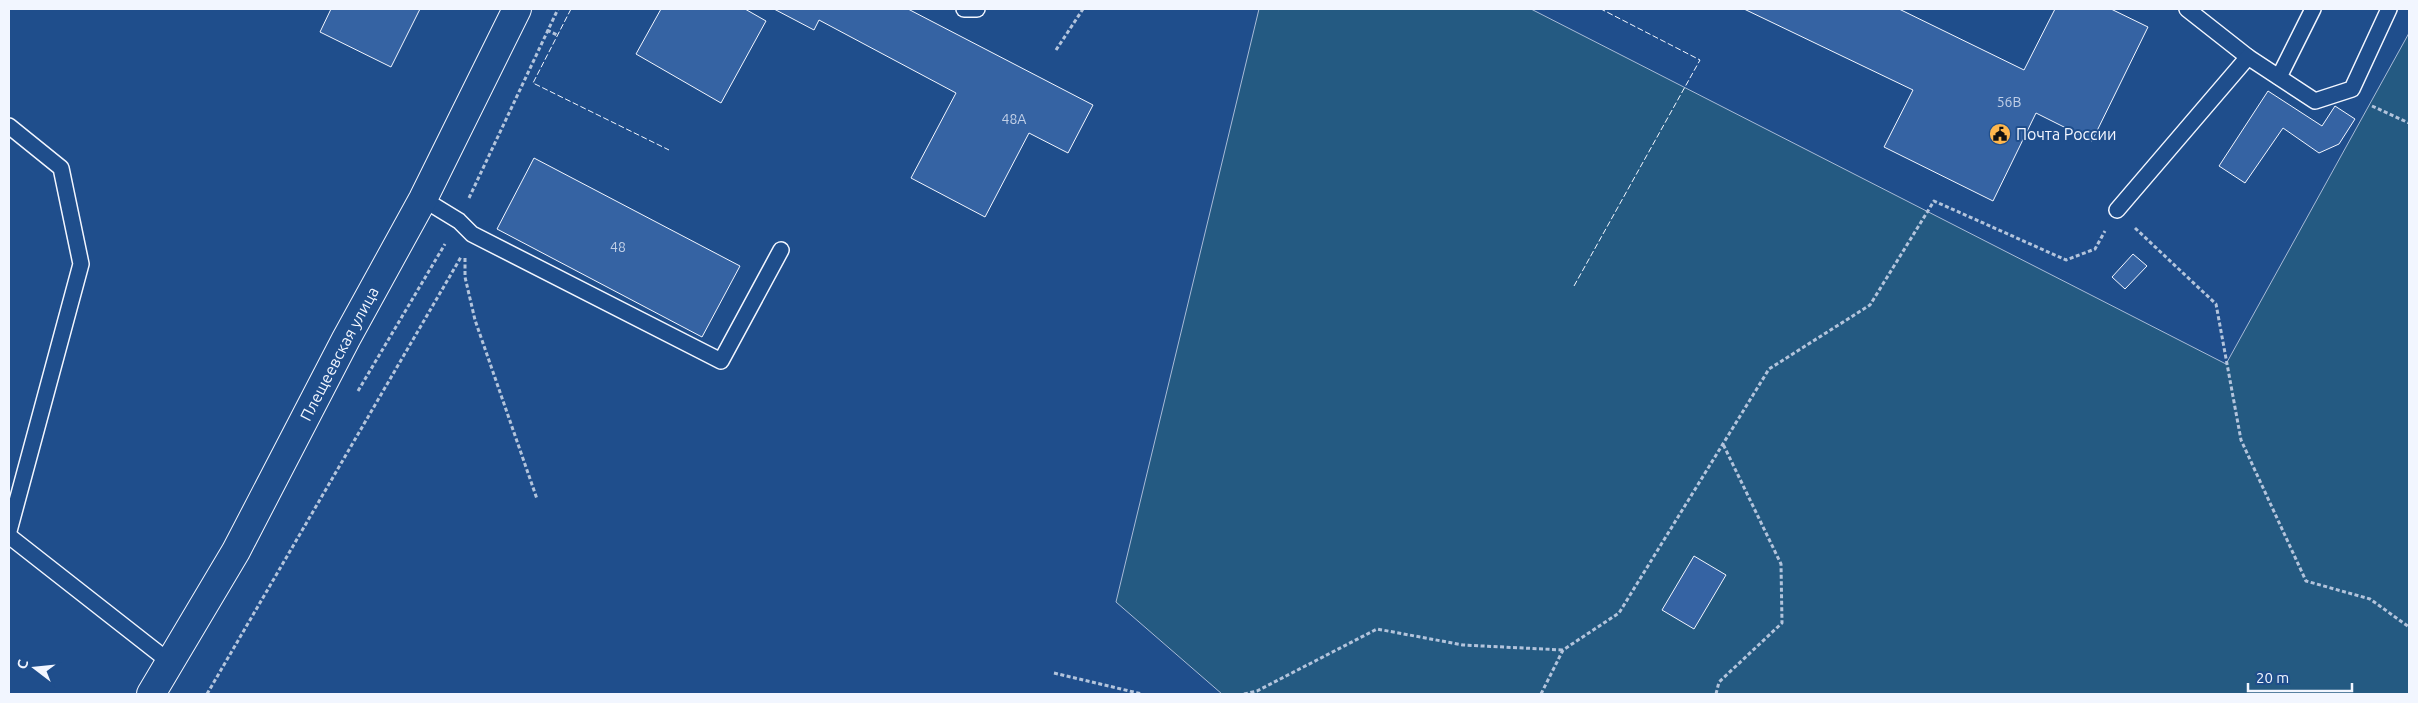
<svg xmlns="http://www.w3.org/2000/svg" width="2418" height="703" font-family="Ubuntu,sans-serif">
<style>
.green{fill:#245a82;stroke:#a8bbd7}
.building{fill:#3563a3;stroke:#f2f6ff}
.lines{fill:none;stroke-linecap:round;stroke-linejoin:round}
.service-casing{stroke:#f2f6ff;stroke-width:18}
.tertiary-casing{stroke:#f2f6ff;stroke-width:30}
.path{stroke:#b3c4dc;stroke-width:3;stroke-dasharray:4 2.5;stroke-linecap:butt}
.service{stroke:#1f4e8c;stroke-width:15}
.tertiary{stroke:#1f4e8c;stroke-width:28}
.fence{stroke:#f2f6ff;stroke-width:1;stroke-dasharray:6 2.5;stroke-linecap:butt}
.labels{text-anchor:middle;stroke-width:4;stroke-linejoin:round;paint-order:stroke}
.number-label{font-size:14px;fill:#c3d1e8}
.poi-label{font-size:16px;fill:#f2f6ff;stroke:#1f4e8c;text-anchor:start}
.street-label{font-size:16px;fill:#f2f6ff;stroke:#1f4e8c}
</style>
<rect width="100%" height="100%" fill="#1f4e8c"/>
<!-- green -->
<path class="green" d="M1259 9H1531L2226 364 2409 33V694H1222L1116 602Z"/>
<!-- building -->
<g class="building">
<path d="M331 9H420L391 67 320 32Z"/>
<path d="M661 9H745L766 21 721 103 636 54Z"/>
<path d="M774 9H908L1093 105 1068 153 1029 133 985 217 911 178 956 93 819 20 814 30Z"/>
<path d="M1744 9H1899L2024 70 2055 9H2111L2148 27 2092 141 2036 113 1993 201 1884 147 1913 90Z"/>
<path d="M2268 91 2322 126 2335 106 2355 119 2339 144 2319 153 2283 128 2245 183 2219 166Z"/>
<path d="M534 158 740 266 702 337 497 229Z"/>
<path d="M2133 254 2147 266 2125 289 2112 277Z"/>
<path d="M1694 556 1726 575 1694 629 1662 610Z"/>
</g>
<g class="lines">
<!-- service casing -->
<g class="service-casing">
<g id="service">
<path d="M964 9H977"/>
<path d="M2187 9 2248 57"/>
<path d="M2279 77 2313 9"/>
<path d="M9 126 61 168 81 264 9 531"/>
<path d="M423 199 459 221 472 234 721 361 781 250"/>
<path d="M2117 210 2248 57 2315 101 2352 89 2389 9"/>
<path d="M9 536 171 663"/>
</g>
</g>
<!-- tertiary casing -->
<g class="tertiary-casing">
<g id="tertiary">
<path id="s1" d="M151 694 236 551 346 339 423 199 517 9"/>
</g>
</g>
<!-- path -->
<g class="path">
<path d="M547 30 557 35"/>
<path d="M1056 50 1083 9"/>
<path d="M2372 106 2409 123"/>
<path d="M469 198 558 9"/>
<path d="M2135 228 2216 304 2241 440 2306 581 2370 599 2409 627"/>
<path d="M465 258V277L475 320 537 499"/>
<path d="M358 391 445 244"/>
<path d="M1054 673 1142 694"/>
<path d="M207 694 461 257"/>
<path d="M1244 694 1257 691 1377 629 1463 645 1563 650"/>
<path d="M1541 694 1563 650 1619 613 1769 369 1870 305 1934 201 2066 260 2095 249 2105 231"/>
<path d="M1716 694 1719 682 1782 623 1781 564 1723 444"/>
</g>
<!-- service -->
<use href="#service" class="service"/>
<!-- tertiary -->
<use href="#tertiary" class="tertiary"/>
<!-- fence -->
<g class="fence">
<path d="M571 9 533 83 669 150"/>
<path d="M1574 286 1700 60 1601 9"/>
</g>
</g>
<!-- icons -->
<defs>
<g id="civic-disc" transform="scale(1.125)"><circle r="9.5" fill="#ffb74d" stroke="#1f4e8c"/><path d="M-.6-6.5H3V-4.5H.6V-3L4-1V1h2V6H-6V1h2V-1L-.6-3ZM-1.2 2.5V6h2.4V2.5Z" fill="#111"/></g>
</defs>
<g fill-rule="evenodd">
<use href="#civic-disc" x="2000" y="134"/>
</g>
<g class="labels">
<!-- number labels -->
<g class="number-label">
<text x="2009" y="107">56В</text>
<text x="1014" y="124">48А</text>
<text x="618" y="252">48</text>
</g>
<!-- poi labels -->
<g class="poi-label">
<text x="2016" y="140">Почта России</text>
</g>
<!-- street labels -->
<g class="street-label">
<text dy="6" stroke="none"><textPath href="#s1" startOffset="389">Плещеевская улица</textPath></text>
</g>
</g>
<!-- border -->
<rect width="2418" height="703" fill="none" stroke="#f2f6ff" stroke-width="20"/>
<!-- north arrow -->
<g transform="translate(35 668) rotate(286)" stroke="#1f4e8c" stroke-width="4" paint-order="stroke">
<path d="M0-4L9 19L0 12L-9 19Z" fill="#f2f6ff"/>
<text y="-8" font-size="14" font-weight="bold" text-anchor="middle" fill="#f2f6ff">С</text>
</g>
<!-- scale -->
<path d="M2248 683v8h104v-8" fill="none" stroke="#f2f6ff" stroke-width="2.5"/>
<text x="2256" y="683" font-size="15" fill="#f2f6ff" stroke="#1f4e8c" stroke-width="4" paint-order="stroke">20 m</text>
</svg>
